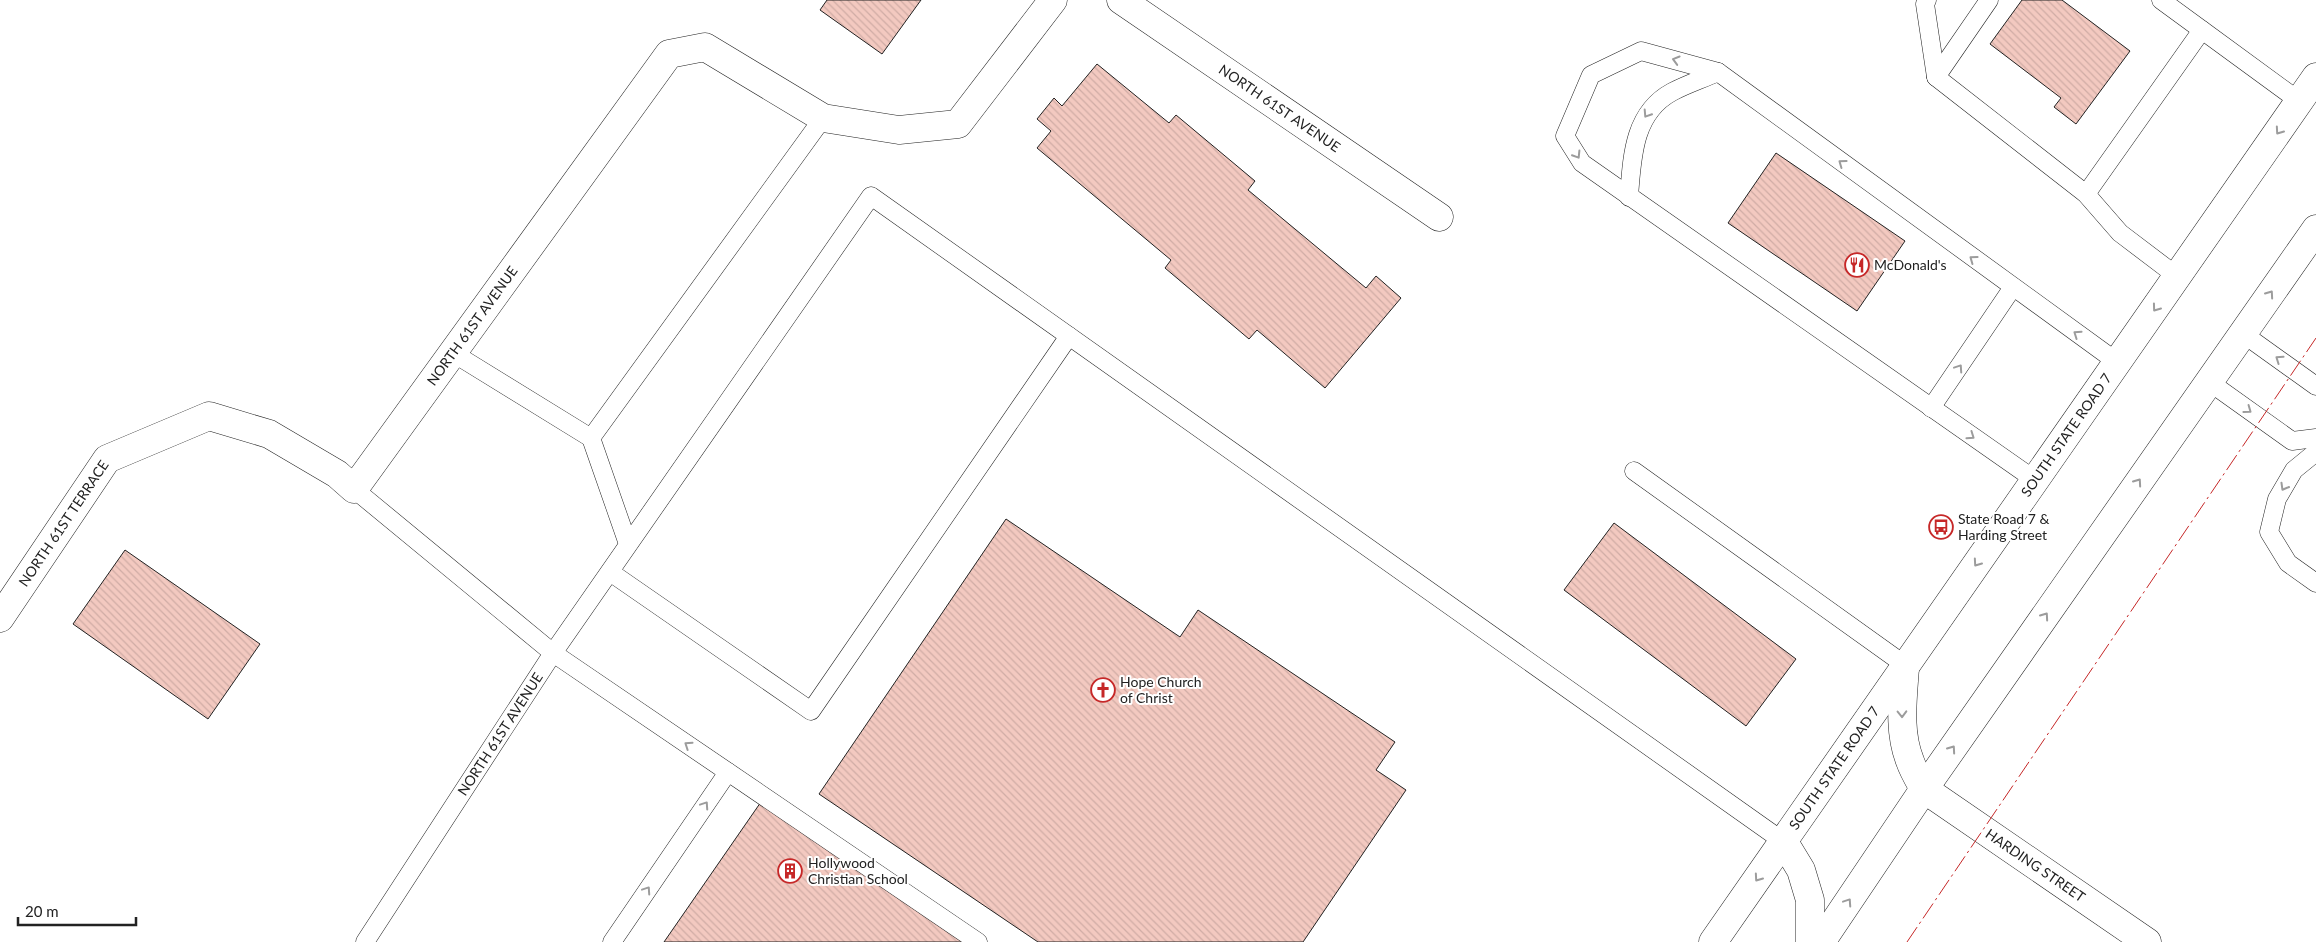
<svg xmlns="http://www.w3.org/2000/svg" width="2316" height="942" font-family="Lato,sans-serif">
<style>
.building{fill:url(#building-back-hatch);stroke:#222}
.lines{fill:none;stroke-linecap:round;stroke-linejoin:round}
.lane-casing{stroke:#222;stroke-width:19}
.street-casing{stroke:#222;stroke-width:29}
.primary-casing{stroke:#222;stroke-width:29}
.lane{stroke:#fff;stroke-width:18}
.street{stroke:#fff;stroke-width:28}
.primary{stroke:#fff;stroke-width:28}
.power{stroke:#c62828;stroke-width:1;stroke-dasharray:18 4 2.5 4;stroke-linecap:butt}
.oneway{stroke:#9c9c9c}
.labels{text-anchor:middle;stroke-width:4;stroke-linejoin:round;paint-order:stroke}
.street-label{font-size:14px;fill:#222;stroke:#fff}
.poi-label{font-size:14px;fill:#222;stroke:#fff;text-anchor:start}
</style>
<defs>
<pattern id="building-back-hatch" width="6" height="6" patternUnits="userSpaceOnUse" patternTransform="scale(1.25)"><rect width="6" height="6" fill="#f3c9c0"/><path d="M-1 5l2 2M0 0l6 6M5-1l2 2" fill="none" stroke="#d0aca5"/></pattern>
</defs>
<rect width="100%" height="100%" fill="#fff"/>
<!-- building -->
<g class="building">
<path d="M827 0H921L882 54 820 10Z"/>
<path d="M2022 0H2062L2130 51 2076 124 2054 107 2061 98 1990 44Z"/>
<path d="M1097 64 1169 123 1176 115 1255 181 1248 190 1366 288 1376 276 1401 298 1325 388 1257 330 1249 339 1165 268 1171 260 1037 148 1051 131 1037 119 1054 98 1062 106Z"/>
<path d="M1776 153 1905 241 1857 311 1728 223Z"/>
<path d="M1006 519 1180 637 1198 610 1395 742 1376 770 1406 790 1303 942H1038L819 794Z"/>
<path d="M1614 523 1796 659 1746 726 1564 590Z"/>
<path d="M125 550 260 644 208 719 73 624Z"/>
<path d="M763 799 969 942H664Z"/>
</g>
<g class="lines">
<!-- lane casing -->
<g class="lane-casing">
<g id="lane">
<path d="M1927 0 1925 4 1936 77"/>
<path d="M1989 0 1936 77 2086 194 2120 233 2178 277"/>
<path d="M2161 0 2202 30"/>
<path d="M2086 194 2202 30 2299 101"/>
<path d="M1629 197C1632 158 1633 113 1672 92 1687 84 1703 79 1718 72"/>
<path d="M2242 333 2316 386"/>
<path d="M453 353 591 438"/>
<path d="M2208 381 2292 441 2316 438"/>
<path d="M1931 408 2013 287"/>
<path d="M2316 452 2294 470 2277 499 2269 532 2288 563 2316 583"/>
<path d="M1634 471 1905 665"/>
<path d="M2035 480 1582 163 1565 136 1591 75 1641 51 1718 72 2117 362"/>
<path d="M354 489 553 653 978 942"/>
<path d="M628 544 591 438 823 118"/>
<path d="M610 572 811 711 1069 336"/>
<path id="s1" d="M365 942 553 653 871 196 1784 842"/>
<path d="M612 942 728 772"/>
</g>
</g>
<!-- street casing -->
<g class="street-casing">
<g id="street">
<path id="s2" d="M1121 0 1439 217"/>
<path id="s3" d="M0 618 107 459 209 416 269 434 337 474 354 489 669 54 705 47 823 118 899 130 958 124 1053 0"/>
<path id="s4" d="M1924 789 2147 942"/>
</g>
</g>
<!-- primary casing -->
<g class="primary-casing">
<g id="primary">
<path d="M1905 667C1903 698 1898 731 1910 761 1913 770 1919 780 1924 789"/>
<path d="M1784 842 1801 870 1810 900V942"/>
<path id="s5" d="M1713 942 2316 77"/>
<path d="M1821 942 1924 789 2316 229"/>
</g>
</g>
<!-- lane -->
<use href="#lane" class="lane"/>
<!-- street -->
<use href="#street" class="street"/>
<!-- primary -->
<use href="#primary" class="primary"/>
<!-- power -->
<path class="power" d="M1907 942 2316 338"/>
</g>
<!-- one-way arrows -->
<defs><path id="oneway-chevron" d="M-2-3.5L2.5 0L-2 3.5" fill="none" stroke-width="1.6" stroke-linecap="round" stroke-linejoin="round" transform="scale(1.25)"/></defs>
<g class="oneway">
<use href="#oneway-chevron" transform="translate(1676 60) rotate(-164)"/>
<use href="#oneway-chevron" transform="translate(1647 114) rotate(123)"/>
<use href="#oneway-chevron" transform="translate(2279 131) rotate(125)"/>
<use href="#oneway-chevron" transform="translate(1577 155) rotate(58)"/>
<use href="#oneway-chevron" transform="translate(1842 163) rotate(-144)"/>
<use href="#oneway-chevron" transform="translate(1973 259) rotate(-144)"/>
<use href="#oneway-chevron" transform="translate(2270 294) rotate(-55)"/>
<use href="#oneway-chevron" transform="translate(2156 308) rotate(126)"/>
<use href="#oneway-chevron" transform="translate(2077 334) rotate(-145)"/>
<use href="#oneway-chevron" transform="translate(2279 359) rotate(-145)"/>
<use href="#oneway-chevron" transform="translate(1959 368) rotate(-56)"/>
<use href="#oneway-chevron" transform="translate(2248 410) rotate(36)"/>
<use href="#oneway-chevron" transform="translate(1971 436) rotate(35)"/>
<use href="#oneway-chevron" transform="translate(2138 482) rotate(-55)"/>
<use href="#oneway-chevron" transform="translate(2284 487) rotate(120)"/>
<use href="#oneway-chevron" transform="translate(1977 563) rotate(125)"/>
<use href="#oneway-chevron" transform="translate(2045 616) rotate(-55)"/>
<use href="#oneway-chevron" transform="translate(1902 714) rotate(89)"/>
<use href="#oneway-chevron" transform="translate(688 745) rotate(-146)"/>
<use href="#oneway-chevron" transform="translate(1952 749) rotate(-55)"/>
<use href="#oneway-chevron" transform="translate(705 805) rotate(-56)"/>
<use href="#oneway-chevron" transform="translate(1758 878) rotate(125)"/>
<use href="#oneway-chevron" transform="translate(647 890) rotate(-56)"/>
<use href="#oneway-chevron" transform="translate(1848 902) rotate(-56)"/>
</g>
<!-- icons -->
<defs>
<g id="restaurant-ring" transform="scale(1.25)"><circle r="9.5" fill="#fff" stroke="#c62828" stroke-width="1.5"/><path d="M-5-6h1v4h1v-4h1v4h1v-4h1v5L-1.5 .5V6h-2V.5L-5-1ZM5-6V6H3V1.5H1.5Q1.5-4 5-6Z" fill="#c62828"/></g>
<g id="bus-ring" transform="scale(1.25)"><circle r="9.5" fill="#fff" stroke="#c62828" stroke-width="1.5"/><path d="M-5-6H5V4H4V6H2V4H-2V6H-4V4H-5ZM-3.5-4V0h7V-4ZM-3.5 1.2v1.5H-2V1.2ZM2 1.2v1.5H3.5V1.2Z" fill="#c62828"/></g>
<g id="church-ring" transform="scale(1.25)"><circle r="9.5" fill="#fff" stroke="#c62828" stroke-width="1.5"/><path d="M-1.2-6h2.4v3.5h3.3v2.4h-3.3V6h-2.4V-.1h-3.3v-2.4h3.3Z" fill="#c62828"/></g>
<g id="building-ring" transform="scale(1.25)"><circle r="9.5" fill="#fff" stroke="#c62828" stroke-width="1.5"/><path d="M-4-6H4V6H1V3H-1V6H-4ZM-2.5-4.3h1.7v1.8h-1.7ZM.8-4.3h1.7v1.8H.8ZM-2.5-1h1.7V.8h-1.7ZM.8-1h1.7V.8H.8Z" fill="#c62828"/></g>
</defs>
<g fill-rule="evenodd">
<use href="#restaurant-ring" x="1857" y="265"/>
<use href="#bus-ring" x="1941" y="527"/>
<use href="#church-ring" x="1103" y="690"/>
<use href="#building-ring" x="790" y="871"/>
</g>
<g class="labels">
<!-- street labels -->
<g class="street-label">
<text dy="5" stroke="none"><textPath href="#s2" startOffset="192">NORTH 61ST AVENUE</textPath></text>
<text dy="5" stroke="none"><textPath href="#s3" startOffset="668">NORTH 61ST AVENUE</textPath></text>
<text dy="5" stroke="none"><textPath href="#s5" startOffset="618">SOUTH STATE ROAD 7</textPath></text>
<text dy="5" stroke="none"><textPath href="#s3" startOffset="114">NORTH 61ST TERRACE</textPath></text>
<text dy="5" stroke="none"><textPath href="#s1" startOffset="248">NORTH 61ST AVENUE</textPath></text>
<text dy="5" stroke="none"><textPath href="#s5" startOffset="212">SOUTH STATE ROAD 7</textPath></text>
<text dy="5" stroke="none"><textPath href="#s4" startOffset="135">HARDING STREET</textPath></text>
</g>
<!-- poi labels -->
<g class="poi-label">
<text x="1874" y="270">McDonald's</text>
<text x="1958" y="524">State Road 7 &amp;<tspan x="1958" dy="16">Harding Street</tspan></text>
<text x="1120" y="687">Hope Church<tspan x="1120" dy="16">of Christ</tspan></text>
<text x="808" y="868">Hollywood<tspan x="808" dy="16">Christian School</tspan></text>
</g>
</g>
<!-- scale -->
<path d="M18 917v8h118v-8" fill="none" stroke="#222222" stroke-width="2.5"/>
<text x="25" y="917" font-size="15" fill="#222222" stroke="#ffffff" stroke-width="4" paint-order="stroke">20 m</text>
</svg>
